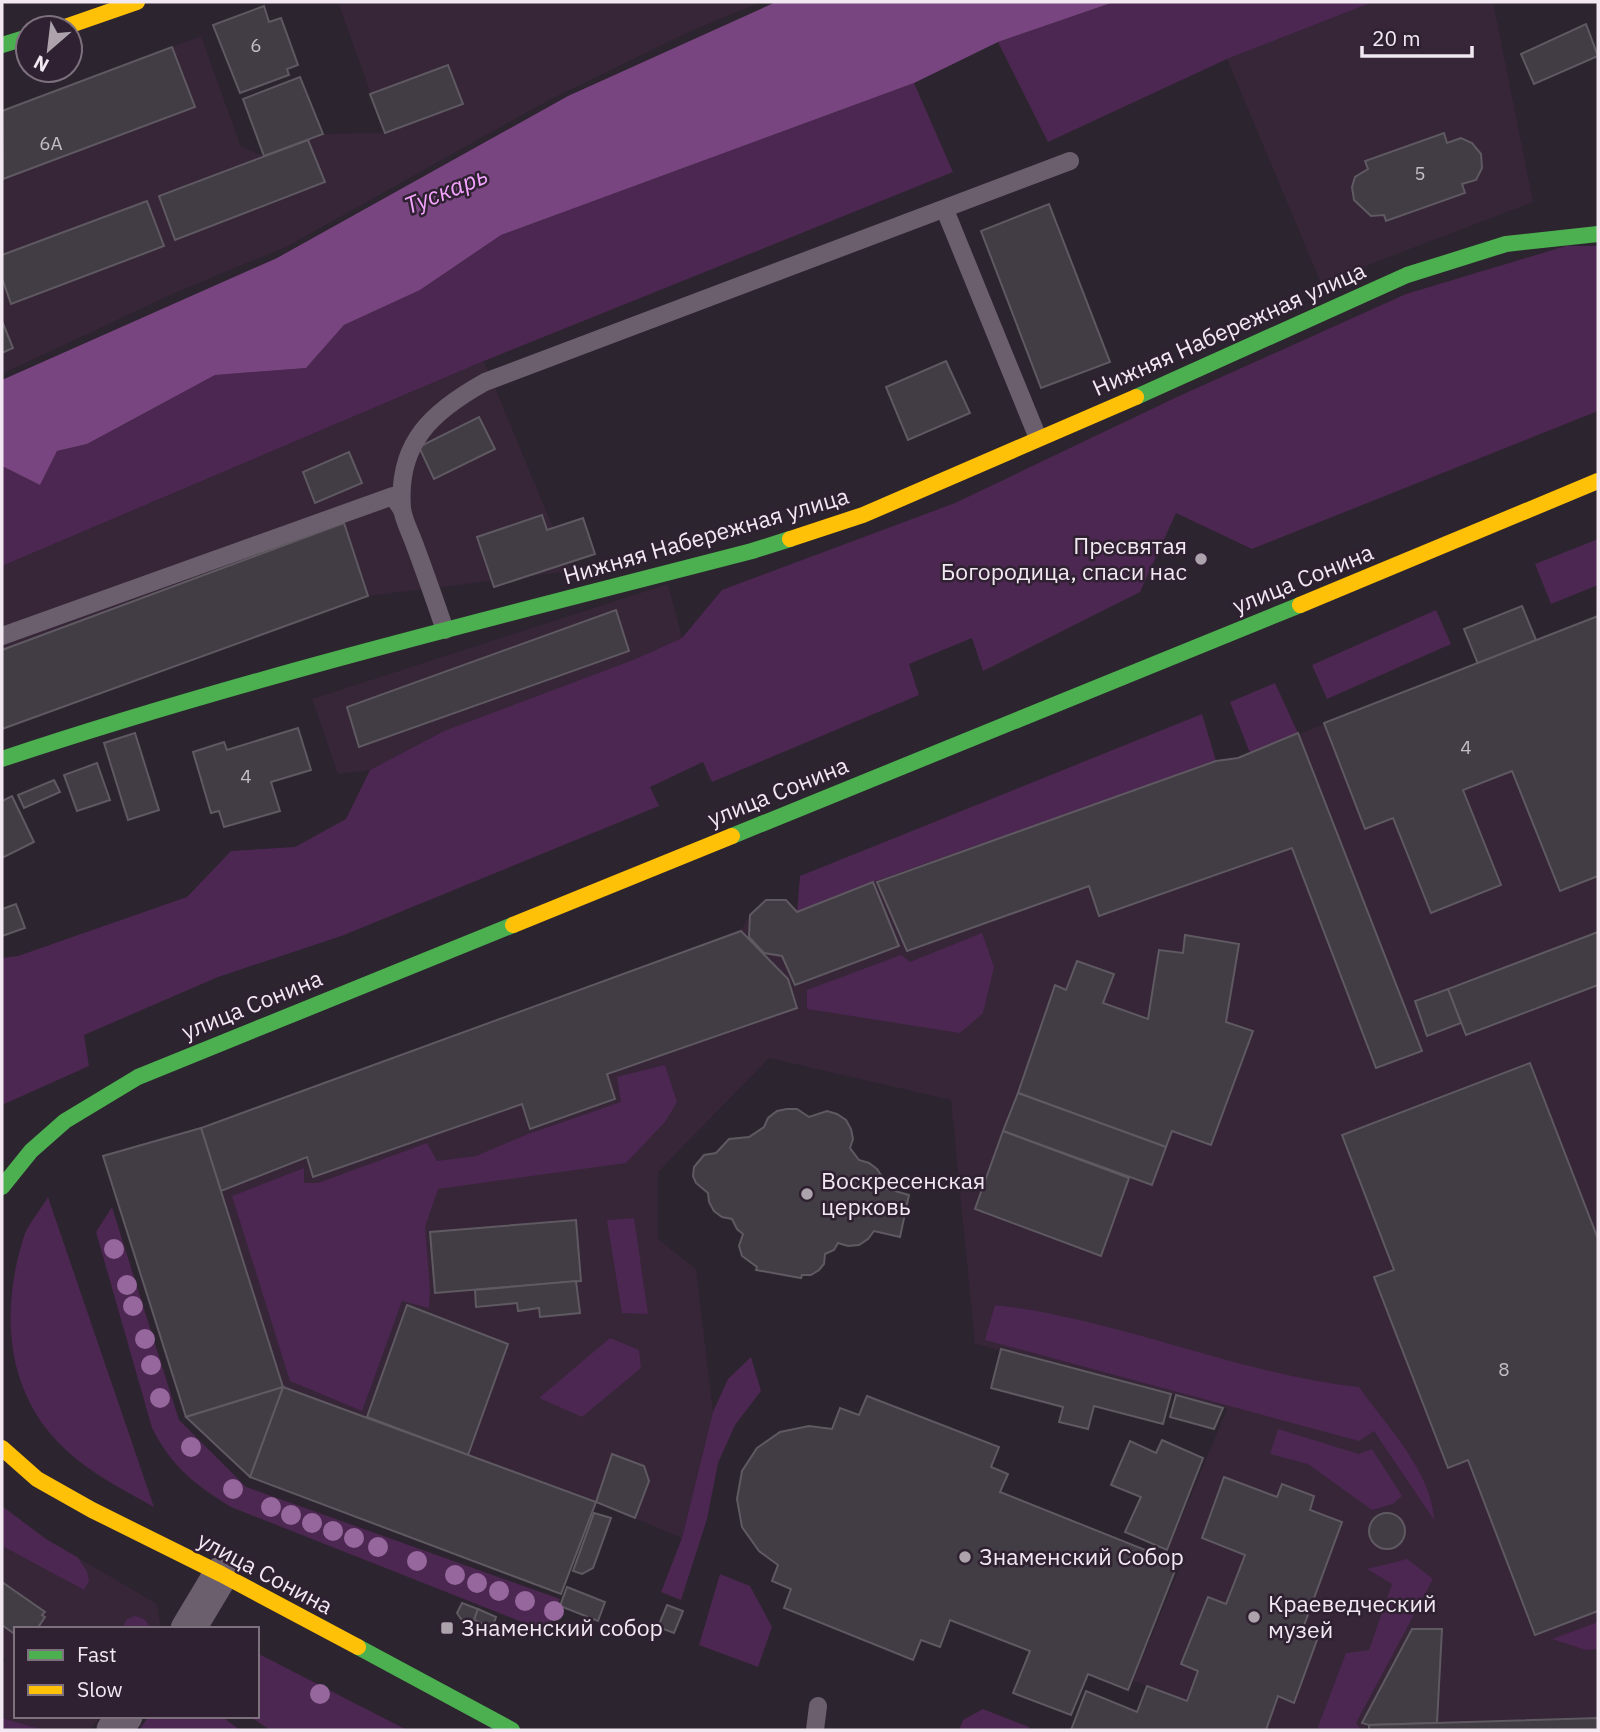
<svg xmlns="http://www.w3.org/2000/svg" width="1600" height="1732" font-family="'IBM Plex Sans',sans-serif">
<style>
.built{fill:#362638}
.green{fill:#4c2751}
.water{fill:#794581}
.building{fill:#423c44;stroke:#5f5961;stroke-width:2}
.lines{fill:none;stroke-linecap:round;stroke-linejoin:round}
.lane{stroke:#6c5f6d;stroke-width:18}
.street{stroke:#6c5f6d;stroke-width:35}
.fast{stroke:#4caf50;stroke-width:16}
.slow{stroke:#ffc107;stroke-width:16}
.tree{fill:#96679d}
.poi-dot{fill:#aca3ad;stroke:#2f2131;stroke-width:2.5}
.labels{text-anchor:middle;stroke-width:5;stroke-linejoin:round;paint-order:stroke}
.number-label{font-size:19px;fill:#c5bdc6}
.street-label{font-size:23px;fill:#f1e8f2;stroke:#2f2131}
.poi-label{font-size:23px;fill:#f1e8f2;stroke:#2f2131;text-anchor:start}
.water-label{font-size:24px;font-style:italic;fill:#f4a4fe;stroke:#2f2131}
</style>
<rect width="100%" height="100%" fill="#2c242e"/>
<!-- built -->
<g class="built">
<path d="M338 2H761L691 31 549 100 286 247 179 291 2 374V111L201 36 241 147 264 156 323 134 385 133Z"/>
<path d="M1373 2H1493L1533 202 1321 283 1227 59Z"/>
<path d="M484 361 571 571 368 596 2 729V566Z"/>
<path d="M668 584 682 638 633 660 444 731 370 770 338 774 312 699Z"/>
<path d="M1598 616V1730H1369V1725L1366 1724 1367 1730H1071L1086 1691 1137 1712 1147 1686 1133 1681 1183 1559 1168 1550 1227 1409 975 1344 951 1100 769 1058 658 1172V1239L696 1269 713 1412 682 1538 596 1502 561 1594 250 1477 186 1417 103 1156 201 1128 740 931 750 915 766 900H786L798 912 873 882 1238 758Z"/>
<path d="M2 1546 84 1590 87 1571 77 1557 157 1604 161 1629H16V1716H102L89 1730H44L2 1718V1665L6 1659 2 1656Z"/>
</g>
<!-- green -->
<g class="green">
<path d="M1114 2H1373L1227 59 1048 142 998 42Z"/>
<path d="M914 83 953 172 484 361 2 566V466L40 485 57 451 87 444 215 375 306 368 344 325 420 290 501 235Z"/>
<path d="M1566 246H1598V411L1252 549 1176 513 1140 592 983 671 972 638 909 664 919 695 712 782 703 762 650 787 659 806 344 935 218 977 84 1035 89 1066 2 1105V958L18 956 187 897 231 851 295 847 346 819 370 770 444 731 633 660 682 638 722 590 955 503 1177 397 1406 294Z"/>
<path d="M1598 539V585L1551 604 1535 564Z"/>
<path d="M1436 610 1451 644 1327 699 1312 665Z"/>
<path d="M1275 683 1298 733 1250 753 1230 702Z"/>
<path d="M1202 714 1216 761 873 882 797 912 800 876Z"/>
<path d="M982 933 994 967 983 1013 960 1033 807 1009V990L901 955 910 962Z"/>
<path d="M665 1065 677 1102 665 1122 626 1163 438 1189 425 1227 430 1289 429 1308 402 1301 362 1411 290 1381 232 1196 304 1168V1183H318L427 1143 437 1161 476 1156 528 1134 621 1102 617 1077Z"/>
<path d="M48 1197 154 1507C124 1490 91 1474 65 1449 4 1392 0 1309 25 1233 31 1221 41 1209 48 1197Z"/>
<path d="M112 1207 179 1420 246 1487 560 1599 547 1632 231 1507C194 1484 172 1467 152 1428L96 1232Z"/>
<path d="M634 1218 648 1314 622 1313 607 1220Z"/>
<path d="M995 1305C1119 1319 1235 1373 1359 1387 1386 1425 1432 1472 1434 1520L1374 1431 1359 1441 985 1340Z"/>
<path d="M610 1338 639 1350 641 1368 582 1417 539 1398Z"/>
<path d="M751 1357 761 1391 735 1425 718 1463 707 1519 681 1600 661 1592 682 1538 713 1412 728 1379Z"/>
<path d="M1278 1429 1359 1454 1372 1449 1402 1496 1393 1504 1372 1510 1308 1464 1270 1454Z"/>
<path d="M2 1506 46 1539 77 1557 87 1571 89 1581 84 1590 2 1546Z"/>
<path d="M1407 1559 1433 1579 1356 1723 1361 1730H1321L1318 1727 1346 1653 1369 1650 1392 1584 1367 1569Z"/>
<path d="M720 1574 750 1586 772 1627 758 1667 699 1645Z"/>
<path d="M135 1616C143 1618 148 1620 150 1629H122L127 1619Z"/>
<path d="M1598 1622V1649L1586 1650 1552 1639Z"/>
<path d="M257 1653 407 1730H270L249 1716H257Z"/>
<path d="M983 1709 1029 1727 1028 1730H959L963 1720Z"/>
<path d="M149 1716H221L240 1730H139Z"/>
<path d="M2 1718 44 1730H2Z"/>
</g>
<!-- water -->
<path class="water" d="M776 2H1114L998 42 914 83 501 235 420 290 344 325 306 368 215 375 87 444 57 451 40 485 2 466V380L277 258 568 96Z"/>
<!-- building -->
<g class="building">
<path d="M264 6 269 22 281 18 298 65 287 69 289 75 240 93 213 25Z"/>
<path d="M1586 24 1598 56 1534 84 1521 54Z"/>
<path d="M172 47 195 107 3 179 2 111Z"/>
<path d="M448 65 463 104 385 133 370 94Z"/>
<path d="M300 77 323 134 264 156 243 99Z"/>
<path d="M1444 133 1447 143 1461 138 1472 143 1481 154 1482 168 1476 180 1462 184 1465 193 1386 221 1384 215 1371 216 1354 200 1352 187 1355 177 1368 169 1365 161Z"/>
<path d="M308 140 325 182 175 240 159 196Z"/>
<path d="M147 201 164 246 11 304 2 278V255Z"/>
<path d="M1049 204 1110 362 1041 388 981 231Z"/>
<path d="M2 321 13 348 2 353Z"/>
<path d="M946 361 970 413 908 440 886 387Z"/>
<path d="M479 417 495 449 434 479 419 447Z"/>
<path d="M349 452 362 483 315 503 303 472Z"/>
<path d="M542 515 547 530 583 518 595 554 494 587 477 537Z"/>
<path d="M344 523 368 596 2 729V650Z"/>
<path d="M1522 606 1536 640 1478 664 1464 629Z"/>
<path d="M616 610 629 651 359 747 347 707Z"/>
<path d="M1598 616V876L1560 891 1512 771 1463 790 1501 885 1431 913 1393 818 1365 829 1324 723Z"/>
<path d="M298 728 311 770 271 782 280 811 224 827 219 811 211 813 193 752 224 742 227 750Z"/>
<path d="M135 733 159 810 128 820 104 743Z"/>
<path d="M1298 733 1422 1051 1376 1068 1292 848 1099 916 1089 886 907 951 877 882 1216 761 1238 758Z"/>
<path d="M97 763 110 800 77 811 64 775Z"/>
<path d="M54 780 60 792 24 808 18 795Z"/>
<path d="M12 796 34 842 2 858V801Z"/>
<path d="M873 882 899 946 795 985 782 956 764 953 749 937 750 915 766 900H786L797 912Z"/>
<path d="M16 904 25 928 2 936V909Z"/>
<path d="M741 931 788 979 797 1008 607 1074 615 1099 530 1129 522 1104 313 1177 307 1157 221 1191 201 1128Z"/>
<path d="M1598 932V985L1466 1035 1448 989Z"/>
<path d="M1185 935 1239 944 1226 1022 1253 1031 1211 1145 1172 1131 1166 1147 1018 1093 1055 985 1066 990 1077 961 1114 974 1103 1003 1148 1019 1159 950 1183 953Z"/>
<path d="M1448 989 1461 1023 1427 1036 1415 1001Z"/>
<path d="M1530 1063 1598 1239V1611L1535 1635 1468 1460 1448 1468 1374 1277 1394 1270 1342 1135Z"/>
<path d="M1018 1093 1166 1147 1152 1185 1003 1131Z"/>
<path d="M787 1109H797L809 1117 827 1111 837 1114 846 1120 851 1129 853 1139 850 1148 859 1160 869 1163 877 1169 883 1178 884 1188 909 1195 900 1237 874 1231 868 1239 859 1245 848 1246 838 1243 834 1250 825 1254 824 1264 819 1270 811 1275H802L801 1278 756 1270 757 1267 742 1256 739 1246 743 1234 737 1229 732 1219 722 1217 714 1211 709 1202 708 1193 696 1183 693 1176 694 1167 704 1155 716 1153 729 1139 749 1137 764 1127 768 1118 777 1111Z"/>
<path d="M201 1128 283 1387 186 1417 103 1156Z"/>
<path d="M1003 1131 1129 1178 1101 1256 975 1209Z"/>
<path d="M576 1220 581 1281 435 1293 430 1232Z"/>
<path d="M576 1281 580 1313 540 1317 539 1308 518 1311 517 1303 476 1307 475 1290Z"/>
<path d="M407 1305 508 1344 468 1455 367 1417Z"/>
<path d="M1001 1349 1171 1394 1163 1424 1094 1406 1088 1429 1059 1422 1063 1407 991 1388Z"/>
<path d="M283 1387 596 1502 561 1594 250 1477Z"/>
<path d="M283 1387 250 1477 186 1417Z"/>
<path d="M1176 1395 1223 1408 1214 1429 1170 1417Z"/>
<path d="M867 1396 999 1447 991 1467 1008 1474 1000 1492 1178 1563 1128 1690 1088 1674 1071 1715 1013 1693 1030 1651 950 1620 940 1647 921 1640 913 1660 784 1608 791 1589 772 1581 778 1565 759 1551 742 1527 737 1499 742 1471 757 1448 780 1432 809 1426 832 1429 840 1408 859 1415Z"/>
<path d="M1162 1440 1203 1458 1167 1550 1125 1532 1141 1497 1111 1485 1130 1441 1156 1453Z"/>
<path d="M612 1454 644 1466 649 1481 635 1518 596 1502Z"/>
<path d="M1224 1477 1277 1497 1282 1484 1314 1496 1310 1510 1342 1522 1302 1631 1318 1637 1294 1703 1278 1696 1266 1730H1071L1086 1691 1137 1712 1147 1686 1187 1701 1198 1671 1181 1664 1208 1597 1226 1604 1245 1555 1202 1538Z"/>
<circle cx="1387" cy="1531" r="18"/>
<path d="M594 1513 611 1518 593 1568 582 1574 573 1571Z"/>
<path d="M2 1582 45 1612 42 1615 45 1617 37 1629H16V1635L2 1625Z"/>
<path d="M567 1587 605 1602 598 1621 560 1606Z"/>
<path d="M462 1603 478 1609 474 1620 469 1622 461 1619 457 1613Z"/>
<path d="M667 1605 683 1611 674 1633 658 1627Z"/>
<path d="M478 1609 496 1617 492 1628 474 1620Z"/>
<path d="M1412 1629H1442L1437 1723 1369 1725 1362 1723Z"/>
<path d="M1598 1718V1730H1369V1725Z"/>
</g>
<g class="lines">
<!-- lane -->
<g class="lane">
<path d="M945 210 1038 438"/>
<path d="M445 630C435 601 425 572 414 543 410 532 403 519 402 508 397 442 433 411 485 382L1070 161"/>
<path d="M2 636 393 496 402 510"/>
<path d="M815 1730 818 1706"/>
</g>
<!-- street -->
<g class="street">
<path d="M188 1629 221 1574"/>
<path d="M114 1730 125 1716"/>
</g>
<!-- fast -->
<g class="fast">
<path d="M2 45 28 37"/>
<path d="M1136 397 1407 275 1506 244 1598 234"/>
<path d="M2 759C248 677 501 616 752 551L790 539"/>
<path d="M732 836 1300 605"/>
<path d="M2 1187 31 1151 65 1121 138 1077 513 925"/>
<path d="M358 1647 512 1730"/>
</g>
<!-- slow -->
<g class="slow">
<path d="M62 28 137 2"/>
<path d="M790 539 863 515 1136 397"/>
<path d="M1300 605 1598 481"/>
<path d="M513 925 732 836"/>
<path d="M2 1448 37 1479 92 1510 221 1574 358 1647"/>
</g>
</g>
<!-- trees -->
<g class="tree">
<circle cx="114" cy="1249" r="10"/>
<circle cx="127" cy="1285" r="10"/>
<circle cx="133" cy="1306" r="10"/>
<circle cx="145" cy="1339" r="10"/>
<circle cx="151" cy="1365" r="10"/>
<circle cx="160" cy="1398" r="10"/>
<circle cx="191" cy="1447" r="10"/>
<circle cx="233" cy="1489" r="10"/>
<circle cx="271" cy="1507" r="10"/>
<circle cx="291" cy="1515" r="10"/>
<circle cx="312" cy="1523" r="10"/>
<circle cx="333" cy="1531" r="10"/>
<circle cx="354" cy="1538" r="10"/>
<circle cx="378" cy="1547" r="10"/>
<circle cx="417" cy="1561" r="10"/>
<circle cx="455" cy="1575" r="10"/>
<circle cx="477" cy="1583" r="10"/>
<circle cx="499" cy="1591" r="10"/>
<circle cx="525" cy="1601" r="10"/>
<circle cx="554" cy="1611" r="10"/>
<circle cx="320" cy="1694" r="10"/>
</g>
<!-- markers -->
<g class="poi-dot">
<circle cx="1201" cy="559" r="7"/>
<circle cx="807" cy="1194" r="7"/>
<circle cx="965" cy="1557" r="7"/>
<circle cx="1254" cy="1617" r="7"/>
<rect x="440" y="1621" width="14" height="14" rx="3.5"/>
</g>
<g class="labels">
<!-- number labels -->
<g class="number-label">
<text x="256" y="52">6</text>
<text x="51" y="150">6А</text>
<text x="1420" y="180">5</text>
<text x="1466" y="754">4</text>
<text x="246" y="783">4</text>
<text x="1504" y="1376">8</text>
</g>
<!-- street labels -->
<g class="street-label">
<text transform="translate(1229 329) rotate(-24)" y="8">Нижняя Набережная улица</text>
<text transform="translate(706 536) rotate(-16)" y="8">Нижняя Набережная улица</text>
<text transform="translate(1303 579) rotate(-22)" y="8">улица Сонина</text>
<text transform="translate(778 792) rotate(-22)" y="8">улица Сонина</text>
<text transform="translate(252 1005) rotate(-22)" y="8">улица Сонина</text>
<text transform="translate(265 1573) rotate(28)" y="8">улица Сонина</text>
</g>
<!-- poi labels -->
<g class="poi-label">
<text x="1187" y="554" text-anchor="end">Пресвятая<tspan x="1187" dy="26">Богородица, спаси нас</tspan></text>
<text x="821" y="1189">Воскресенская<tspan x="821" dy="26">церковь</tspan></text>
<text x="979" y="1565">Знаменский Собор</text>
<text x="1268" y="1612">Краеведческий<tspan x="1268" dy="26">музей</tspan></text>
<text x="461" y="1636">Знаменский собор</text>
</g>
<!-- water labels -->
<g class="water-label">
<text transform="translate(446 191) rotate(-22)" y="8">Тускарь</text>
</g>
</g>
<!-- border -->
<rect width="1600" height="1732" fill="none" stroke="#f1e8f2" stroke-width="7"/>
<!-- legend -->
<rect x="14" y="1627" width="245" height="91" fill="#2f2131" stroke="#7d717e" stroke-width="2"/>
<rect x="28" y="1650" width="35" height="10" fill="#4caf50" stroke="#7d717e" stroke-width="2"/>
<text x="77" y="1662" font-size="21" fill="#f1e8f2">Fast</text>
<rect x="28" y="1685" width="35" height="10" fill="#ffc107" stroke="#7d717e" stroke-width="2"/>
<text x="77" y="1697" font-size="21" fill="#f1e8f2">Slow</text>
<!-- north arrow -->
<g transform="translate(49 49) rotate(208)"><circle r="33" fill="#2f2131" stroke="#7d717e" stroke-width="2"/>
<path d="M0-5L12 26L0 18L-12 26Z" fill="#aca3ad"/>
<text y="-10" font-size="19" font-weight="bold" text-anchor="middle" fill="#f1e8f2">N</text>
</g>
<!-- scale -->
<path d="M1362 46v10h110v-10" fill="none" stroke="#f1e8f2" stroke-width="3.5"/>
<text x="1372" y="46" font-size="21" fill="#f1e8f2" stroke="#2f2131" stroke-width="5" paint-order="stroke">20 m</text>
</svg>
